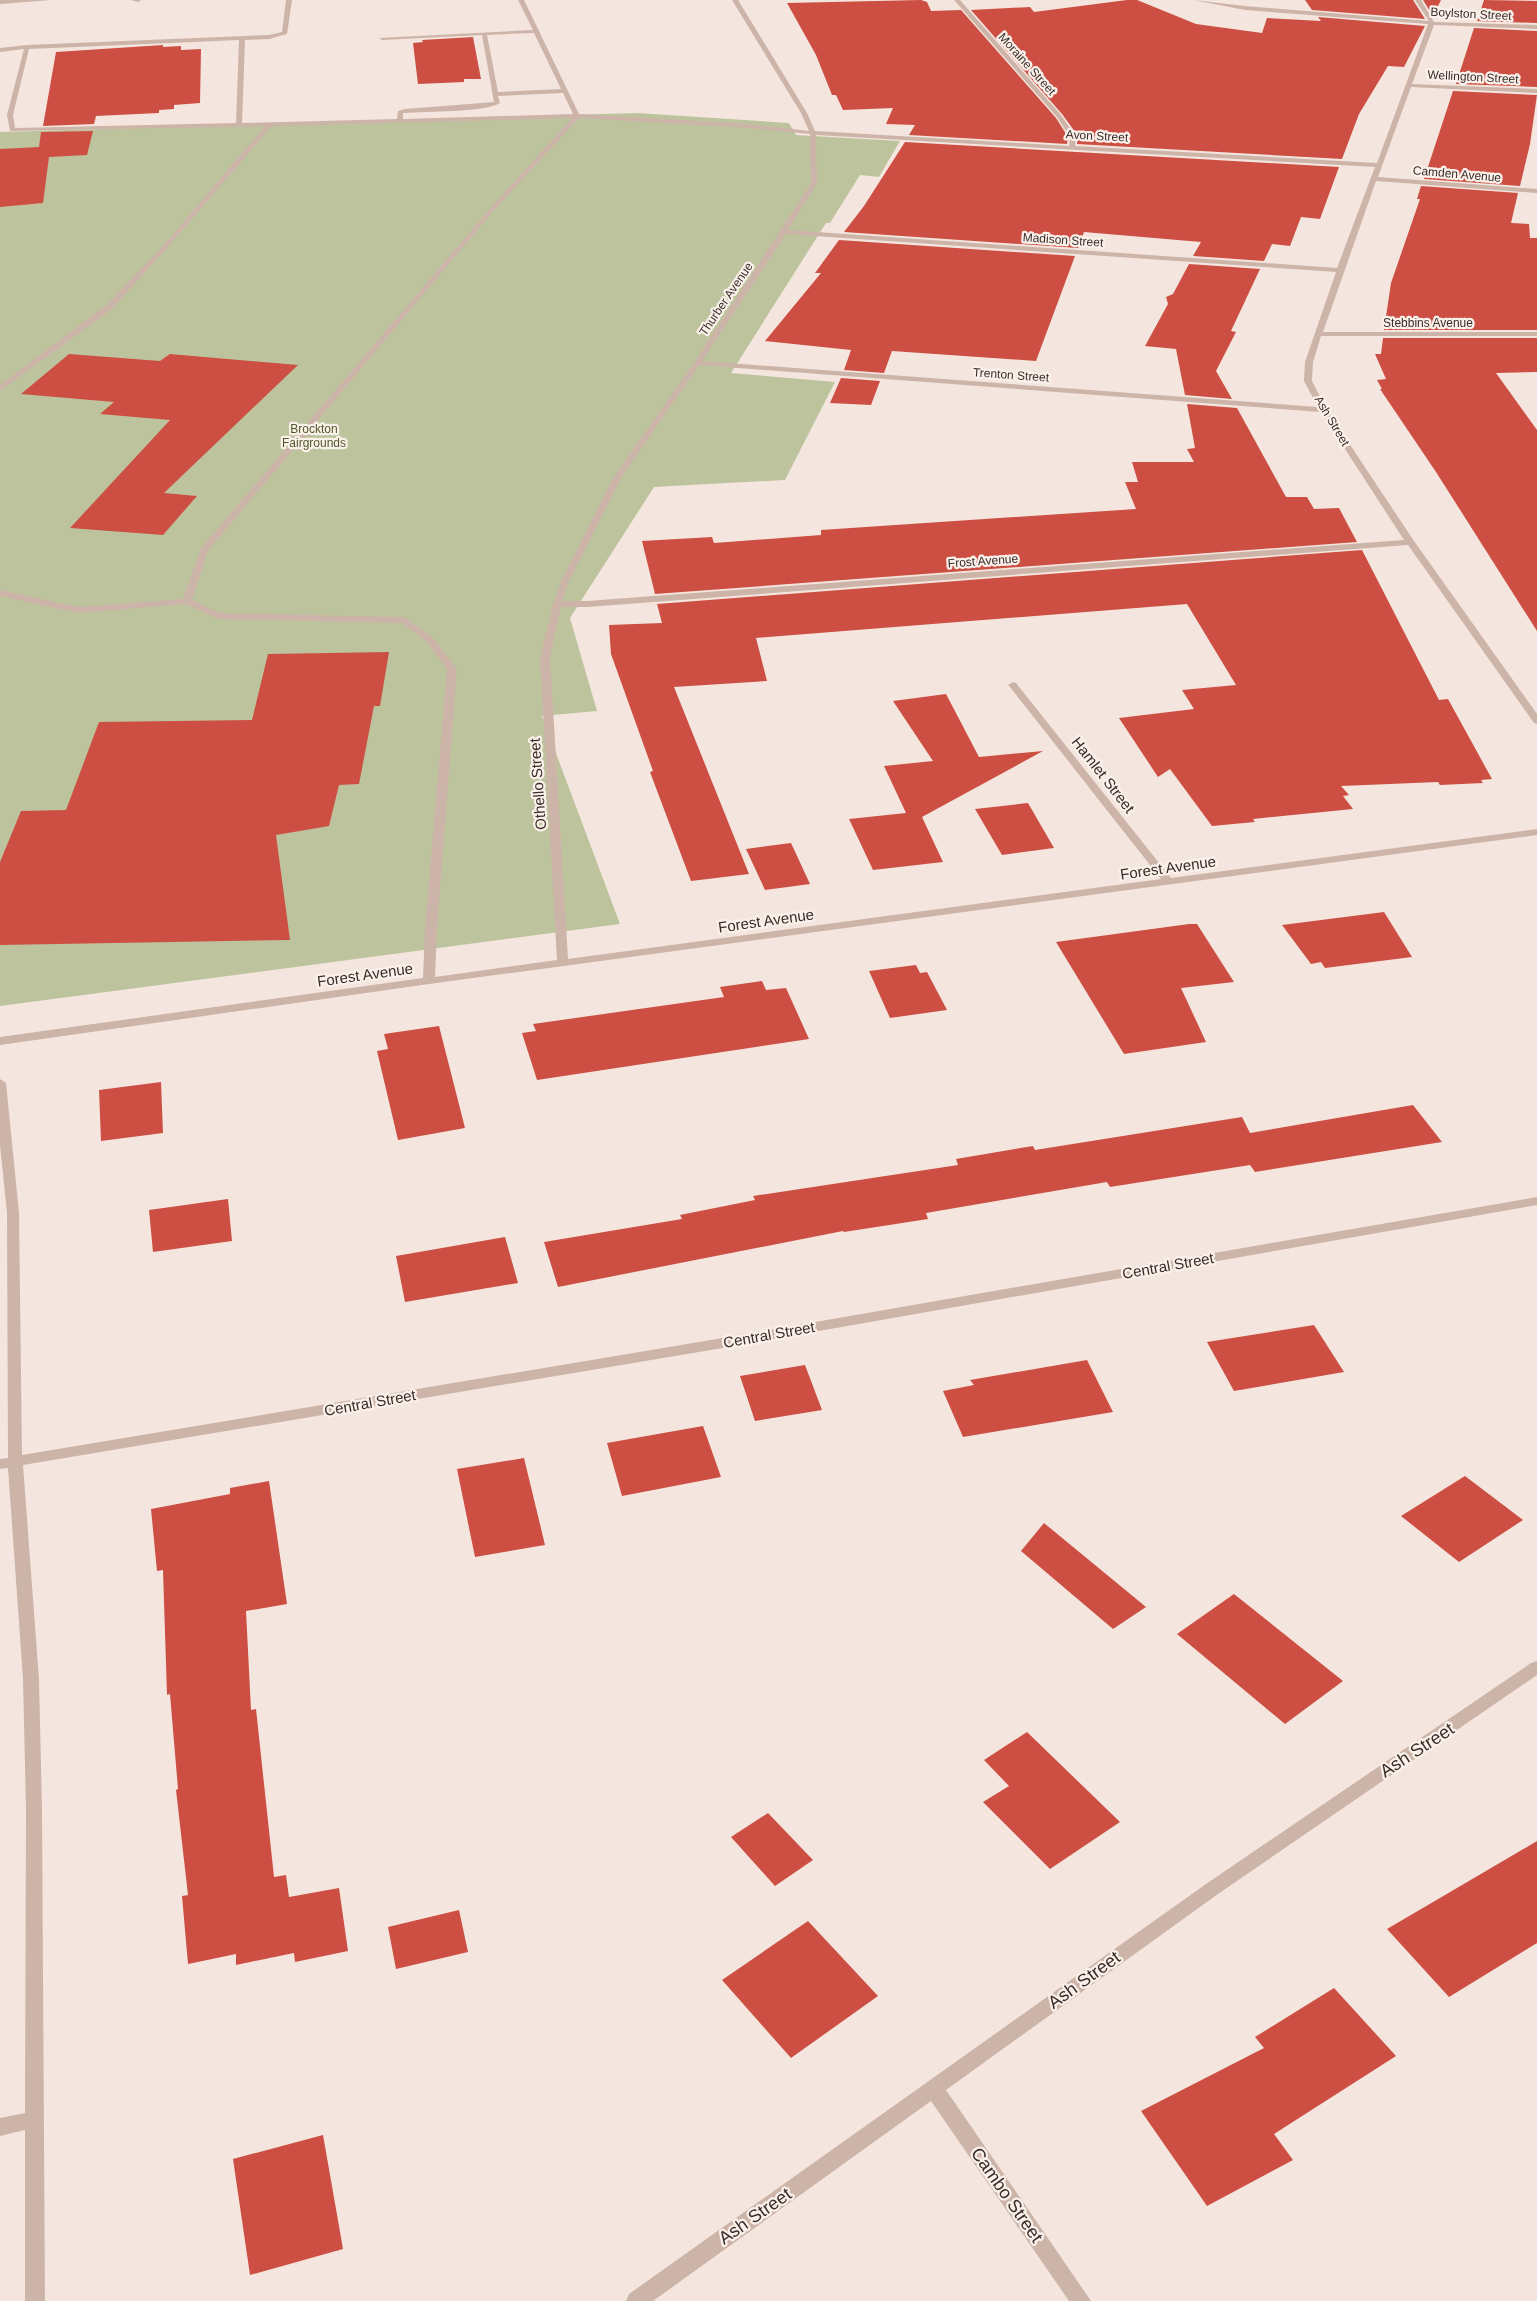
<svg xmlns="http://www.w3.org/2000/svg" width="1537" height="2301" font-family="Helvetica,sans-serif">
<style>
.green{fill:#bdc49d}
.building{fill:#cd4f43}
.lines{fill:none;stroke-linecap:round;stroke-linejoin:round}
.minor{fill:#cdb4a9;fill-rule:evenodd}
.labels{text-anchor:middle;stroke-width:4.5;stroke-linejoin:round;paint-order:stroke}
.far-street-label{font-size:12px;fill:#3a2c29;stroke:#fbf1eb}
.far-park-label{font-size:12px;fill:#505a2b;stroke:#fbf1eb}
.street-label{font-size:15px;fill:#3a2c29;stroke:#fbf1eb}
.near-street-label{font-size:18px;fill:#3a2c29;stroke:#fbf1eb}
</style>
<rect width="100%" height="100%" fill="#f4e6de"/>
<!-- green -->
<path class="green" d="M637 113 789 123 796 135 900 141 879 177 860 175 830 223H826L731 373 835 382 785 480 654 487 570 618 597 711 542 716 620 924 0 1006V132Z"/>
<!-- building -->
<g class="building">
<path d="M921 0 927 2 931 11 961 10 1056 118 1068 137 1067 144 909 135 915 125 886 124 893 108 843 110 836 95H832L816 55 787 3Z"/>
<path d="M1127 0H1137L1196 24 1262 33 1267 18 1321 21 1318 17 1425 26 1404 67 1388 66 1359 114 1342 159 1077 144 1078 136 1062 114 971 10 1030 7 1034 12Z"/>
<path d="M1305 0H1413L1425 19 1312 10Z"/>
<path d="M1423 0H1441L1433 16Z"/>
<path d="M1484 0 1537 1V23L1477 21Z"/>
<path d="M1474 28 1537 31V87L1456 84Z"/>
<path d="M473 37 481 79H464V82L418 84 413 43 423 42 422 40Z"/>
<path d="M163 45V47L181 46V50L201 49 200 103 174 105V109L159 110V113L96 116 94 124 43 126 56 52Z"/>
<path d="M1453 91 1537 95 1530 144 1520 186 1424 179Z"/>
<path d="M93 131 87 155 49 157 43 203 0 207V149L39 147 41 132Z"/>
<path d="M905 142 1339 167 1320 219 1301 217 1290 246 1272 244 1264 261 1193 256 1201 242 1084 232 1078 248 844 232 864 206Z"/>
<path d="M1421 186 1518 193 1511 223 1529 224 1530 238H1537V330H1384L1391 283 1420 199H1417Z"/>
<path d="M839 240 1075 256 1036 361 892 351 884 373 844 370 851 350 765 341 821 273H815Z"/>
<path d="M1189 264 1260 269 1231 331 1236 332 1216 371 1232 399 1185 395 1176 349 1145 346 1168 304 1166 297 1173 294Z"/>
<path d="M1383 338H1537V372L1496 373 1537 430V631L1436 472 1380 389H1382L1377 380 1386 379 1375 354H1381Z"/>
<path d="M69 354 160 361 170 354 298 365 164 493 197 496 163 535 70 528 170 420 100 414 114 402 21 394Z"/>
<path d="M841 378 880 381 871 405 830 403Z"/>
<path d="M1187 404 1237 408 1286 497H1307L1314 509 1339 508 1357 542 655 594 642 541 712 537 714 543 821 535V530L1136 509 1125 482H1138L1132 462H1194L1187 449 1195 448Z"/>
<path d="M1362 550 1439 700 1448 699 1492 779 1481 780 1483 783 1440 785 1438 782 1341 786 1349 795 1343 796 1353 809 1253 819 1255 822 1212 826 1170 769 1158 777 1119 718 1194 709 1182 690 1236 685 1187 604 756 638 767 681 674 687 749 874 691 881 650 772 653 771 611 654 609 625 662 623 657 604Z"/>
<path d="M389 652 380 706H374L359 784 339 785 329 826 276 835 290 940 0 945V862L21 811 66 810 99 722 252 720 268 654Z"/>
<path d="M946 694 979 757 1043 751 922 817 943 862 873 870 849 819 906 813 884 766 933 761 893 701Z"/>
<path d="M1028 803 1054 848 1002 855 975 809Z"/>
<path d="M791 843 810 884 765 890 746 849Z"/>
<path d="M1384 912 1412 957 1325 968 1321 962 1311 964 1282 925Z"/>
<path d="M1189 924H1197L1234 982 1181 988 1206 1042 1124 1054 1056 942Z"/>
<path d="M916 965 920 973 927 972 947 1010 890 1018 869 971Z"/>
<path d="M762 981 766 990 786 988 809 1039 537 1080 522 1033 536 1031 533 1024 724 997 720 987Z"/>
<path d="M439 1026 465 1128 398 1140 377 1051 388 1049 384 1034Z"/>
<path d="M161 1082 163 1133 101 1141 99 1090Z"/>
<path d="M1413 1105 1442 1142 1255 1172 1250 1165 1110 1187 1107 1182 926 1213 928 1219 844 1232 843 1231 558 1287 544 1242 682 1219 680 1215 755 1200 753 1196 958 1165 956 1159 1033 1146 1035 1150 1242 1117 1250 1133Z"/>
<path d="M228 1199 232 1241 153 1252 149 1210Z"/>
<path d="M505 1237 518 1283 405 1302 396 1256Z"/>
<path d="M1314 1325 1344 1372 1234 1391 1207 1342Z"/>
<path d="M1087 1360 1113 1412 963 1437 943 1391 974 1385 970 1380Z"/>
<path d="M805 1365 822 1410 755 1421 740 1376Z"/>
<path d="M703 1426 721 1477 622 1496 607 1443Z"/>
<path d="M524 1458 545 1545 475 1557 457 1469Z"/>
<path d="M1465 1476 1523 1520 1459 1562 1401 1516Z"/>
<path d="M269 1481 287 1604 246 1611 251 1710 256 1709 274 1877 286 1875 289 1897 339 1888 348 1951 295 1962 294 1953 236 1965V1954L188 1964 182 1896 188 1895 176 1790 178 1789 170 1694 167 1695 163 1570 157 1571 151 1509 230 1494V1488Z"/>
<path d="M1044 1523 1146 1607 1113 1629 1021 1551Z"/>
<path d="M1234 1594 1343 1681 1285 1724 1177 1634Z"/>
<path d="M1027 1732 1120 1822 1050 1869 983 1802 1009 1786 984 1760Z"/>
<path d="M768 1813 813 1860 775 1886 731 1837Z"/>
<path d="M1537 1841V1943L1449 1997 1387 1929Z"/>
<path d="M459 1910 468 1952 396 1969 388 1927Z"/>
<path d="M808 1921 878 1996 791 2058 722 1980Z"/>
<path d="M1334 1988 1396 2056 1274 2134 1293 2160 1207 2206 1141 2111 1264 2048 1255 2037Z"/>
<path d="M323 2135 343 2249 250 2275 233 2159Z"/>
</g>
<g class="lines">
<!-- minor -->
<g class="minor">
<path d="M0 0H51L0 4Z"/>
<path d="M131 0H141L138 2Z"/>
<path d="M286 0H292L287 34 269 39 245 40 242 123 397 119 398 111 405 109 494 102 482 35 382 40 379 38 533 30 518 0H524L579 114 750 124 809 131 801 113 732 0H738L807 113 815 131 1069 146 1070 137 1057 117 954 0H960L1061 115 1076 137 1075 146 1377 163 1428 24 1245 10 1193 0 1245 6 1429 21 1415 0H1421L1434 22 1537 25V29L1434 25 1412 84 1537 89V93L1411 87 1378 177 1537 189V193L1376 181 1323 332H1537V336H1321L1313 362 1312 381 1327 410 1414 541 1537 714V724L1534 723 1408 545 587 607H561L550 657 568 959 1161 879 1010 687 1008 685 1013 682 1016 683 1171 878 1537 829V835L429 984 0 1045V1037L423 978 425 929 447 669 427 642 402 623 218 619 186 604 78 613 0 596V590L78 607 183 599 201 548 492 206 572 118 272 126 167 248 112 309 0 391V385L106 305 163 246 265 126 10 131 7 115 24 49 0 52V48L27 45 269 35 282 32ZM534 33 561 89 498 92 487 35ZM239 40 236 123 15 128 13 115 29 49ZM563 93 573 114 403 119V113H405C427 111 483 113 500 103L498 96ZM579 118 750 128 810 134 811 183 694 363 613 478 561 581 553 604 540 657 557 960 435 977 437 929 457 669 433 638 404 617 220 613 192 600 208 551 496 208ZM816 135 1375 167 1337 268 788 230 817 183ZM786 234 1336 272 1305 362 1304 381 1318 407 702 361ZM699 365 1321 412 1404 540 587 601H562L569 581 621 478Z"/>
<path d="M0 1079 6 1083 19 1213 22 1455 711 1340 1537 1197V1205L711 1350 23 1465 39 1679 42 1809 45 2301H25V2130L0 2136V2118L25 2113 26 1809 23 1679 8 1468 0 1469V1459L8 1458 7 1213 0 1145Z"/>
<path d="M1537 1661V1675L1218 1894 946 2090 1091 2301H1069L931 2101 653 2301H626L629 2294 1206 1884 1531 1663Z"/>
</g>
</g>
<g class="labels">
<!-- far-street labels -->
<g class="far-street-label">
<text transform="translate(1471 14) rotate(3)" y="4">Boylston Street</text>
<text transform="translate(1027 64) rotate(48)" y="4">Moraine Street</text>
<text transform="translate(1473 77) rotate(3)" y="4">Wellington Street</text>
<text transform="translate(1097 136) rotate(3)" y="4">Avon Street</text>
<text transform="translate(1457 174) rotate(5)" y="4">Camden Avenue</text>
<text transform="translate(1063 240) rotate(4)" y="4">Madison Street</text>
<text transform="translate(726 299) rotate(-56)" y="4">Thurber Avenue</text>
<text x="1428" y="327">Stebbins Avenue</text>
<text transform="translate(1011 375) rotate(4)" y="4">Trenton Street</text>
<text transform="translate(1332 421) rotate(59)" y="4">Ash Street</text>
<text transform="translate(983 561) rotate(-4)" y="4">Frost Avenue</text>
</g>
<!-- far-park labels -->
<g class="far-park-label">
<text x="314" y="433">Brockton<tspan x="314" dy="14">Fairgrounds</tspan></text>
</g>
<!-- street labels -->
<g class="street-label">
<text transform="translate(1103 775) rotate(52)" y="5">Hamlet Street</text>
<text transform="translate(538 784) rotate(-94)" y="5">Othello Street</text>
<text transform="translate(1168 868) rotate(-8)" y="5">Forest Avenue</text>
<text transform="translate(766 921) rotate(-8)" y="5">Forest Avenue</text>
<text transform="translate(365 975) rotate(-8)" y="5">Forest Avenue</text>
<text transform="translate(1168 1266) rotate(-10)" y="5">Central Street</text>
<text transform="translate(769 1335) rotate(-10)" y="5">Central Street</text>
<text transform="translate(370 1403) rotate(-10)" y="5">Central Street</text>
</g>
<!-- near-street labels -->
<g class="near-street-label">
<text transform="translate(1417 1750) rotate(-33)" y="6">Ash Street</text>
<text transform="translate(1084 1980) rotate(-36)" y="6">Ash Street</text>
<text transform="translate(1007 2195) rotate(55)" y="6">Cambo Street</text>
<text transform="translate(755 2216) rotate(-35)" y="6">Ash Street</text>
</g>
</g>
</svg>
